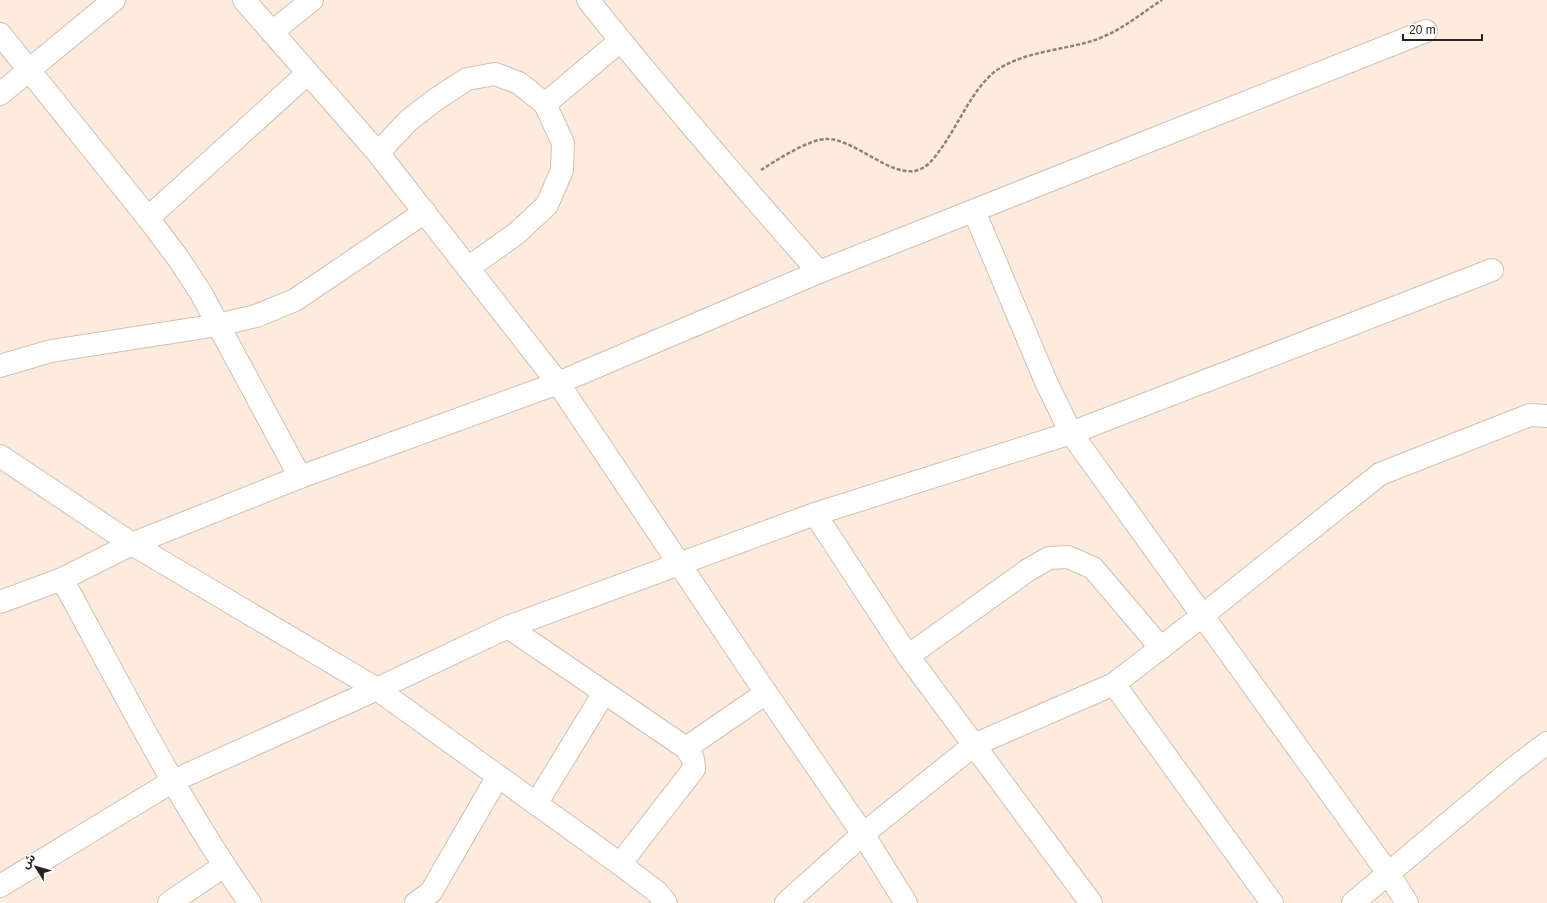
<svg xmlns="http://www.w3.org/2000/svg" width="1547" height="903" font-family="Arial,'Noto Sans Arabic',sans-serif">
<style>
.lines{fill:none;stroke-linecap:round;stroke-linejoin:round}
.minor-casing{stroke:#d0c0b2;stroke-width:24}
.path{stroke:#8e8279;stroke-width:2.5;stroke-dasharray:4 2;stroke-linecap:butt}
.minor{stroke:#fff;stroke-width:22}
</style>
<rect width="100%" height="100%" fill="#fdecdd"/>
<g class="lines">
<!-- minor casing -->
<g class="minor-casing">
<g id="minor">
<path d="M244 0 378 153 558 383 766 693 863 834 906 903"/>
<path d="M588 0C662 93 740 183 819 272"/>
<path d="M272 32 312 0"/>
<path d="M0 34 148 218 178 258 201 293 300 477"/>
<path d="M0 94 114 0"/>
<path d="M545 104 620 41"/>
<path d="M378 153 408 121 435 100 467 79 495 74 519 83 545 104 563 143 562 170 547 205 517 233 468 268"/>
<path d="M974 211 1047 384 1071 433 1388 873 1407 903"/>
<path d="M148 218 308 73"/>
<path d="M0 366 51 351 218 325 256 316 295 300 425 212"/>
<path d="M0 456 132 544 377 689 620 864 657 892 666 903"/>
<path d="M815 514 908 656 1091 903"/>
<path d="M62 579C122 688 178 801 250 903"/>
<path d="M0 602 62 579 132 544 300 477 558 383 819 272 1426 31"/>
<path d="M508 627 686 748 693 759 694 769 620 864"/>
<path d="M908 656 1028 570 1049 558 1068 557 1093 568 1161 648"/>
<path d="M1114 684 1272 903"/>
<path d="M686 748 766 693"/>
<path d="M536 804 604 693"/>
<path d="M0 886 173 781 377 689 508 627 815 514 1071 433 1492 270"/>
<path d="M169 903 224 866"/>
<path d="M416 903 431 892 498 776"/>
<path d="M786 903 863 834 974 745 1114 684 1202 616 1380 474 1530 415 1547 416"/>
<path d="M1353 903 1514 768 1547 743"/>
</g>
</g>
<!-- path -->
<path class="path" d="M761 170C775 161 809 139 826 139 854 138 892 179 918 170 928 167 934 158 940 150 958 126 973 87 997 70 1025 51 1065 50 1095 40 1121 31 1140 14 1162 0"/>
<!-- minor -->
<use href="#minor" class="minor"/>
</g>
<!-- north arrow -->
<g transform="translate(36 867) rotate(307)" stroke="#ffffff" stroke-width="3" paint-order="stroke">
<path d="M0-3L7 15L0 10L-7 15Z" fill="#28221d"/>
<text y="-6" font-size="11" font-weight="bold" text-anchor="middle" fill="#28221d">ش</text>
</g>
<!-- scale -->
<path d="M1403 34v6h79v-6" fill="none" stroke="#28221d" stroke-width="2"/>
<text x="1409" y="34" font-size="12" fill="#28221d" stroke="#ffffff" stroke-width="3" paint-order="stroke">20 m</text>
</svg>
